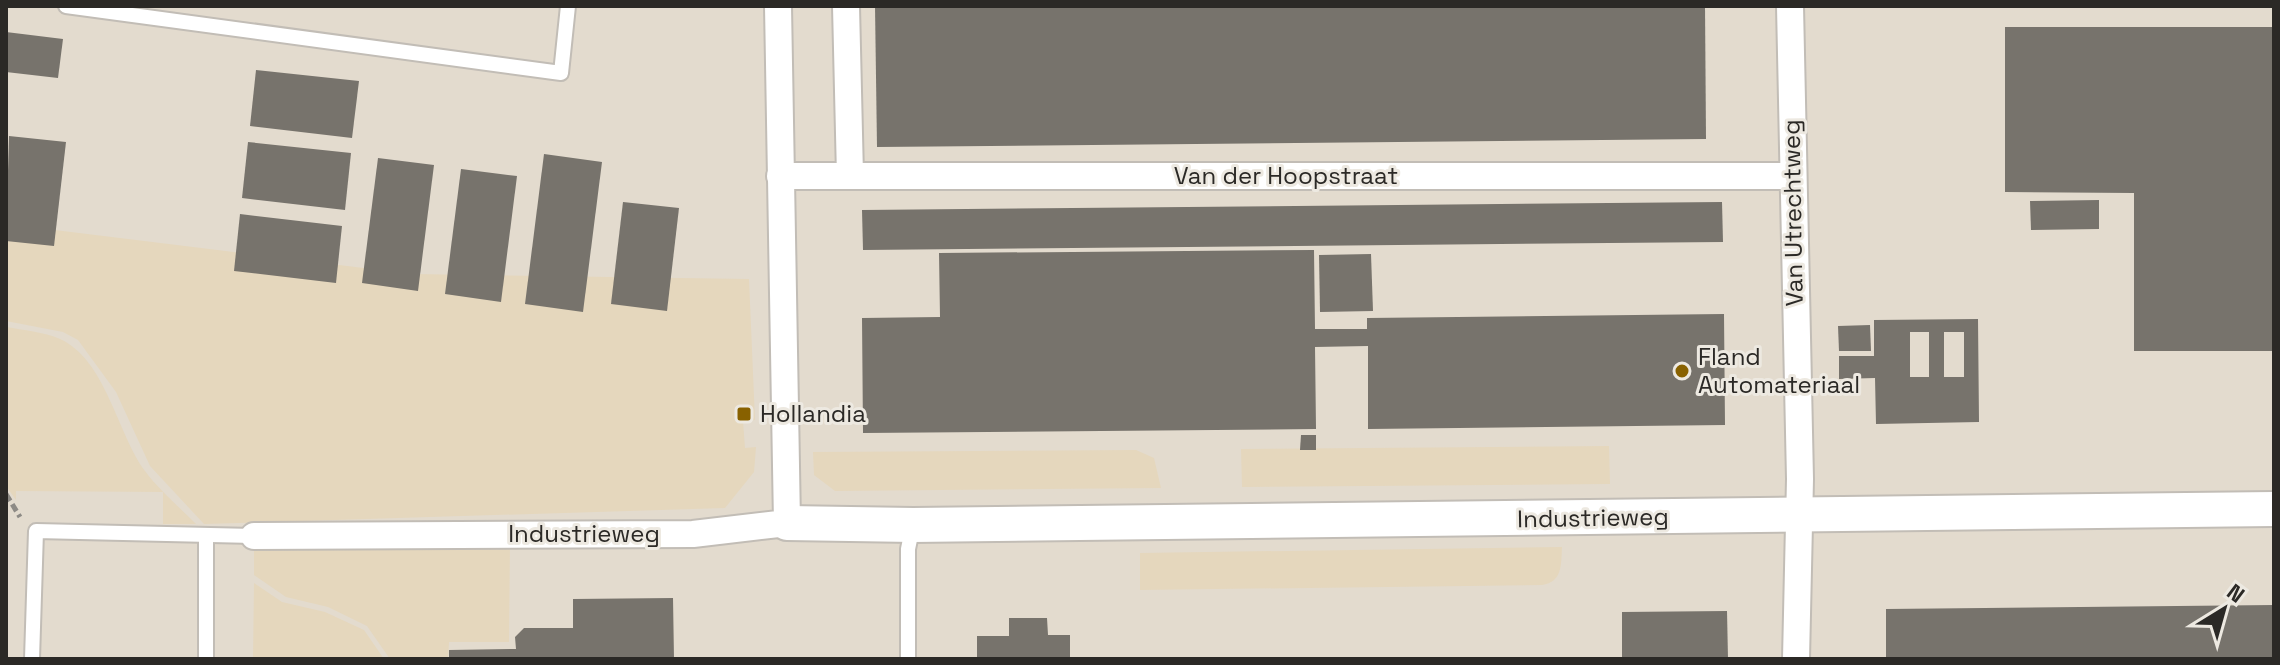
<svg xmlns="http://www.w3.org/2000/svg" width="2280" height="665" font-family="'Space Grotesk',sans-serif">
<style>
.built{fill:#e3dbce}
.green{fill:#e5d7bd}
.building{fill:#77736c;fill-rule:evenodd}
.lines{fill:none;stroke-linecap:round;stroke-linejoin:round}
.service-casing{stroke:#c2bdb6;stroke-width:18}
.minor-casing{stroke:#c2bdb6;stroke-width:30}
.tertiary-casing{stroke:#c2bdb6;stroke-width:38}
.path{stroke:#8d8a85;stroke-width:5;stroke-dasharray:8 4;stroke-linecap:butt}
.service{stroke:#fff;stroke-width:14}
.minor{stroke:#fff;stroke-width:26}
.tertiary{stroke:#fff;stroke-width:34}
.poi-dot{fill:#886100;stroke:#ede9e1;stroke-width:3}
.labels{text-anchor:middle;stroke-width:6;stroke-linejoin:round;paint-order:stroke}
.street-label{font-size:24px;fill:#2b2926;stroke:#ede9e1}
.poi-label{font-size:24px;fill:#2b2926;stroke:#ede9e1;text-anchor:start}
</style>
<rect width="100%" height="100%" fill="#ede9e1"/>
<!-- built -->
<rect class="built" x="6" y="6" width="2268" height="653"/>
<!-- green -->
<g class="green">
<path d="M6 224 412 274 749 279 755 420 743 421 745 448 756 447 754 472 725 508 204 524 150 466 116 392 78 340 63 332 6 321Z"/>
<path d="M6 327C23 330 44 332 60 339 106 360 117 433 145 471 159 490 179 507 196 524H163V492L16 491V500L6 486Z"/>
<path d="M1609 446 1610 484 1242 487 1241 449Z"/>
<path d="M1136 450 1154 458 1161 488 835 491 814 475 813 452Z"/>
<path d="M254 542H510L509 642H449L448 659H390L367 626 328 607 286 597 254 575Z"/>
<path d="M1562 547C1561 564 1563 582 1542 585L1140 590V553Z"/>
<path d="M254 583 282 602 325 612 364 630 384 659H253Z"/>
</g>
<!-- building -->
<g class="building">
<path d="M875 6H1705L1706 139 877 147Z"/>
<path d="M2005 27H2274V351H2134V193L2005 192Z"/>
<path d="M6 32 63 39 58 78 6 72Z"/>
<path d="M256 70 359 81 352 138 250 126Z"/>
<path d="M9 136 66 142 54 246 6 241Z"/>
<path d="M248 142 351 153 345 210 242 198Z"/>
<path d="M544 154 602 162 583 312 525 304Z"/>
<path d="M378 158 434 165 418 291 362 283Z"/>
<path d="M461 169 517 176 501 302 445 294Z"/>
<path d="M2099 200V229L2031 230 2030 201Z"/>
<path d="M623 202 679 208 667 311 611 304Z"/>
<path d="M1722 202 1723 242 863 250 862 210Z"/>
<path d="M240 214 342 226 336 283 234 271Z"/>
<path d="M1314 250 1315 329H1367V318L1724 314 1725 425 1368 429V346L1315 347 1316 429 863 433 862 318 940 317 939 253Z"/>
<path d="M1371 254 1373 311 1320 312 1319 255Z"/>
<path d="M1978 319 1979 422 1876 424 1875 378 1839 379V356H1874V320ZM1910 332H1929V377H1910ZM1944 332H1964V377H1944Z"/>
<path d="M1870 325 1871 351H1839L1838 326Z"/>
<path d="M1301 435H1316V450H1300Z"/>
<path d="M673 598 674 659H449V650L516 649 515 637 524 628H573V599Z"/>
<path d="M2274 605V659H1886V609Z"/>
<path d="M1727 611 1728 659H1622V612Z"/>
<path d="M1009 618H1047L1048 635H1070V659H977V636H1009Z"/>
</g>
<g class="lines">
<!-- service casing -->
<g class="service-casing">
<g id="service">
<path d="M66 6 561 73 568 6"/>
<path d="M32 659 36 531 254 536"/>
<path d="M206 659V537"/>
<path d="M908 659V549L913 525"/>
</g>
</g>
<!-- minor casing -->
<g class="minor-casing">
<g id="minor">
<path d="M846 6 850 176"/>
<path d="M1790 6 1800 479 1796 659"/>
<path d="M780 176H1791"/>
<path d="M254 536 693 534 787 523 778 6"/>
</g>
</g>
<!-- tertiary casing -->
<g class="tertiary-casing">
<path id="tertiary" d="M787 523 913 525 2274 509"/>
</g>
<!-- path -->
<path class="path" d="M6 494 20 517"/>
<!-- service -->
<use href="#service" class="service"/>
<!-- minor -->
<use href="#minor" class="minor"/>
<!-- tertiary -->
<use href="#tertiary" class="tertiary"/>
</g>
<!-- markers -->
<g class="poi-dot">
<circle cx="1682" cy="371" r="8"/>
<rect x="736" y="406" width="16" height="16" rx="4"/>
</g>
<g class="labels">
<!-- street labels -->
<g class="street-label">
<text x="1286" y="184">Van der Hoopstraat</text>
<text transform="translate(1793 213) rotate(-91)" y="8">Van Utrechtweg</text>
<text transform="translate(1593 518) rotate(-1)" y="8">Industrieweg</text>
<text x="584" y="542">Industrieweg</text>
</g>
<!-- poi labels -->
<g class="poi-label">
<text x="1698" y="365">Fland<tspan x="1698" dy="28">Automateriaal</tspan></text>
<text x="760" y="422">Hollandia</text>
</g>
</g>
<!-- border -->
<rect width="2280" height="665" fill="none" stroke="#2b2926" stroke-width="16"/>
<!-- north arrow -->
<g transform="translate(2224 609) rotate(37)" stroke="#ede9e1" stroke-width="6" paint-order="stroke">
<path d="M0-6L14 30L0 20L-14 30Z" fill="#2b2926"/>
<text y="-12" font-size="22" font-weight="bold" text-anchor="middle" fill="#2b2926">N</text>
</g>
</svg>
